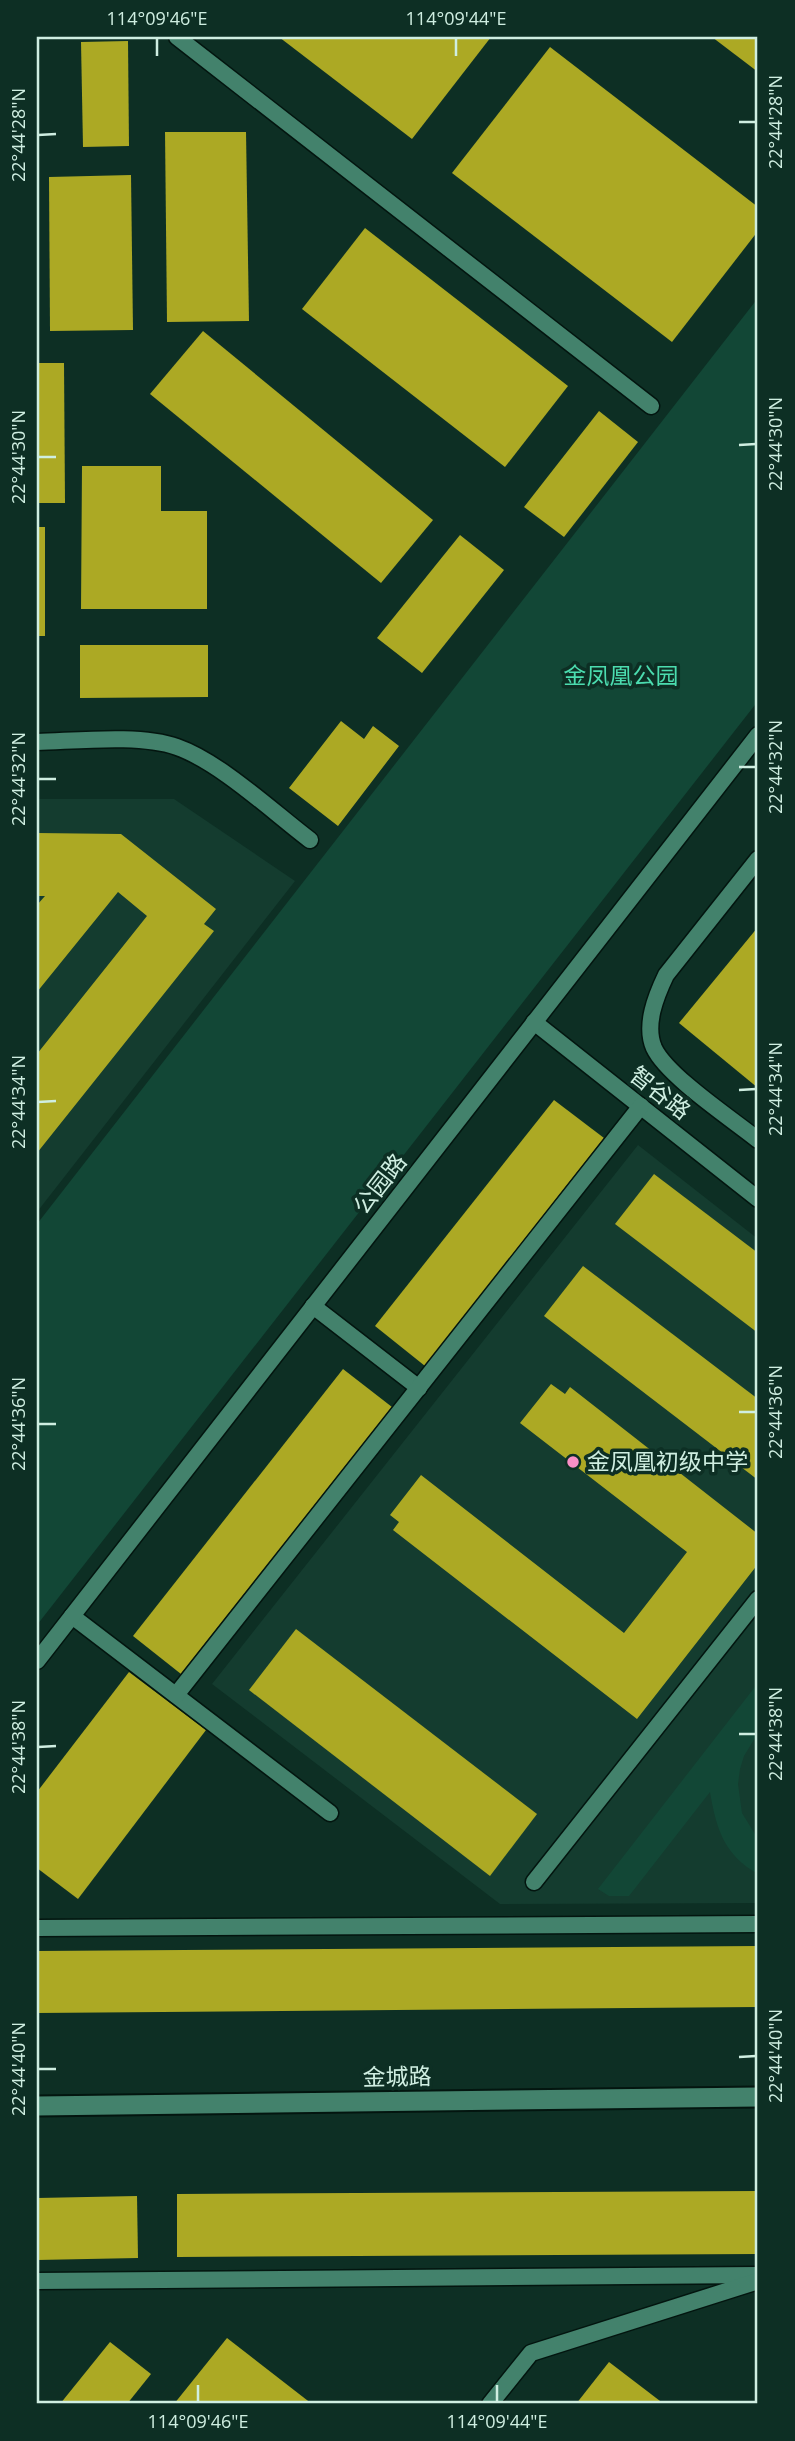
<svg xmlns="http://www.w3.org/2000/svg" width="795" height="2441" font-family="'Open Sans','Noto Sans SC',sans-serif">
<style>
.built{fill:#143c2f}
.green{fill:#124736}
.building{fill:#aca924}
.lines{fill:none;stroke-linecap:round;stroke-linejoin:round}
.service-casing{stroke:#03150f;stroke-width:19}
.minor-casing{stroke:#03150f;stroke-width:23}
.service{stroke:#43826c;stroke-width:16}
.minor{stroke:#43826c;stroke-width:19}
.ticks{fill:none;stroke:#cfeee1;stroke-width:2.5}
.poi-dot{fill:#fa8fc7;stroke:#0d2f24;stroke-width:2.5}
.labels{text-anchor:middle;stroke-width:7;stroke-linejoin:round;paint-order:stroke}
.park-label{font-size:23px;fill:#4bdcaf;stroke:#0d2f24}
.street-label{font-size:23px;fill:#cfeee1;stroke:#0d2f24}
.poi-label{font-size:23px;fill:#cfeee1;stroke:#0d2f24;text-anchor:start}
.neatline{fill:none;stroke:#cfeee1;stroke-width:2.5}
.ticks-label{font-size:18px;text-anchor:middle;fill:#cfeee1}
</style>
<rect width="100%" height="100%" fill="#0d2f24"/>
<!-- built -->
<g class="built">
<path d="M37 799H174L295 881 37 1212Z"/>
<path d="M638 1145 758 1239V1903L500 1904 212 1684Z"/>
</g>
<!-- green -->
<g class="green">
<path d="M758 298V701L37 1625V1224Z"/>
<path d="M758 1683V1733L744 1756 740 1769 738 1784 742 1813 758 1839V1874C724 1855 716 1828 710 1792L629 1896H609L598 1889Z"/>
</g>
<!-- building -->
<g class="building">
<path d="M279 37H491L412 139Z"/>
<path d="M712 37H758V72Z"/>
<path d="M128 41 129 146 83 147 81 42Z"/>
<path d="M550 47 758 207V231L672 342 452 173Z"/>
<path d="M165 132H246L249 321 167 322Z"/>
<path d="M131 175 133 330 50 331 49 177Z"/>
<path d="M365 228 568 386 505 467 302 309Z"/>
<path d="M203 331 433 520 381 583 150 394Z"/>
<path d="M37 363H64L65 503H37Z"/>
<path d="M599 411 638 442 564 537 524 507Z"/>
<path d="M82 466H161V511H207V609H81Z"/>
<rect x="37" y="527" width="8" height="109"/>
<path d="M460 535 504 570 422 673 377 638Z"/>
<path d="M80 645H208V697L80 698Z"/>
<path d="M341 721 364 739 373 726 399 746 338 826 289 788Z"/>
<path d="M37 833 121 834 216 909 204 924 214 931 37 1153V1054L147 916 118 892 37 992V905L45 896H37Z"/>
<path d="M758 927V1088L679 1023Z"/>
<path d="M554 1100 604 1138 425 1366 375 1326Z"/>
<path d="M654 1174 758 1253V1333L615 1224Z"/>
<path d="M583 1266 758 1399V1480L544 1316Z"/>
<path d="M343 1369 392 1407 181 1674 133 1636Z"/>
<path d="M551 1384 565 1394 570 1387 758 1534V1564L637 1719 393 1530 399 1522 390 1515 421 1475 624 1633 687 1552 520 1423Z"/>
<path d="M296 1629 537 1814 490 1876 249 1690Z"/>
<path d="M129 1672 206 1730 78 1899 37 1868V1792Z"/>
<path d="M758 1946V2007L37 2013V1951Z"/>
<path d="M758 2191V2254L177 2257V2194Z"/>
<path d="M137 2196 138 2258 37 2260V2198Z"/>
<path d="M227 2338 312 2404H174Z"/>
<path d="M110 2342 151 2374 127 2404H60Z"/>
<path d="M609 2362 664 2404H576Z"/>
</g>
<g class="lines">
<!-- service casing -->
<g class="service-casing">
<g id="service">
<path d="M177 37 651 406"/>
<path d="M37 742C77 741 140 734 177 747 220 762 273 812 310 840"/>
<path d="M758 859 666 975C656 996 644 1025 654 1048 667 1076 732 1119 758 1140"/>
<path d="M534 1022 758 1199"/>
<path d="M313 1306 419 1388"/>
<path d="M72 1616 330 1813"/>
<path d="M37 1661 758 735"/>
<path d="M176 1695 641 1106"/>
<path d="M534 1882 758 1599"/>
<path d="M37 1928 758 1924"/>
<path d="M37 2281 758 2275"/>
<path d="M490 2404 531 2353 758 2281"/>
</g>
</g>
<!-- minor casing -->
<g class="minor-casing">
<path id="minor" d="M37 2106 758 2097"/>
</g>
<!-- service -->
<use href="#service" class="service"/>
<!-- minor -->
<use href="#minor" class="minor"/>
</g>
<!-- ticks -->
<path class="ticks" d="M157 38V56M456 38V56M739 122H756M38 135 56 134M739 445 756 444M38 457H56M739 767H756M38 779H56M739 1090 756 1089M38 1102 56 1101M739 1412H756M38 1424H56M739 1734H756M38 1747 56 1746M739 2057 756 2056M38 2069H56M198 2385V2402M497 2385V2402"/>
<!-- markers -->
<circle class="poi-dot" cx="573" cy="1462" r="7"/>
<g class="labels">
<!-- park labels -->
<g class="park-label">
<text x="621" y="684">金凤凰公园</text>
</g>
<!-- street labels -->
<g class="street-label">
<text transform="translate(660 1093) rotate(38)" y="8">智谷路</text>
<text transform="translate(380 1184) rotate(-52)" y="8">公园路</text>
<text transform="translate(397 2077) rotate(-1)" y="8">金城路</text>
</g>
<!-- poi labels -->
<g class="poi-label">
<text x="587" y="1470">金凤凰初级中学</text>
</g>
</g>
<!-- border -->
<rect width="795" height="2441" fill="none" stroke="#0d2f24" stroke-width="77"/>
<rect x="38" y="38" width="718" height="2364" class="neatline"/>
<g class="ticks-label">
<text x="157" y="25">114°09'46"E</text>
<text x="456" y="25">114°09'44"E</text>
<text transform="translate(776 122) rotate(-90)" y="6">22°44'28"N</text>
<text transform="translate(19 135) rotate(-90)" y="6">22°44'28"N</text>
<text transform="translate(776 444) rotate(-90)" y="6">22°44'30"N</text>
<text transform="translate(19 457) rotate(-90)" y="6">22°44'30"N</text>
<text transform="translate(776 767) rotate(-90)" y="6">22°44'32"N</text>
<text transform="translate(19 779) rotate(-90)" y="6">22°44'32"N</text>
<text transform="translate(776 1089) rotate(-90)" y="6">22°44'34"N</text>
<text transform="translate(19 1102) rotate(-90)" y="6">22°44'34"N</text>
<text transform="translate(776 1412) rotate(-90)" y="6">22°44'36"N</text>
<text transform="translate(19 1424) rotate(-90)" y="6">22°44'36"N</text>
<text transform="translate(776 1734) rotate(-90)" y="6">22°44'38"N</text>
<text transform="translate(19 1747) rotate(-90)" y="6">22°44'38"N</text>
<text transform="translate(776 2056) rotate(-90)" y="6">22°44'40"N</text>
<text transform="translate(19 2069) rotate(-90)" y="6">22°44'40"N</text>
<text x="198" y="2428">114°09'46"E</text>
<text x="497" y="2428">114°09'44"E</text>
</g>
</svg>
